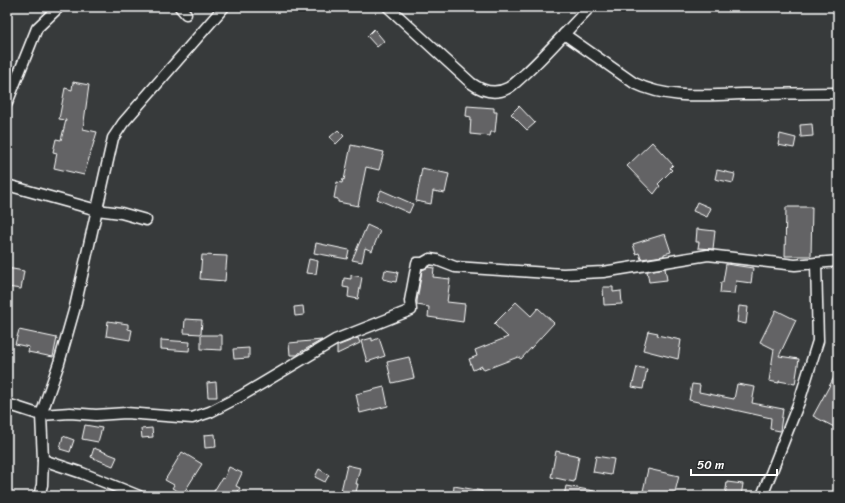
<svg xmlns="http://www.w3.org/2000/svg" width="845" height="503" font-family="Sriracha,sans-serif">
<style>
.building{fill:#636465;stroke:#fff}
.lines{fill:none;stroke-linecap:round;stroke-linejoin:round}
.street-casing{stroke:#fff;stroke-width:13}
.street{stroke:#2a2d2e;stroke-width:10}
</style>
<rect width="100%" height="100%" fill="#373a3b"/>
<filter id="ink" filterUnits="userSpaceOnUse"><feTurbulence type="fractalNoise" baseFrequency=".025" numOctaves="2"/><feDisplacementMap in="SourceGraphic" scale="8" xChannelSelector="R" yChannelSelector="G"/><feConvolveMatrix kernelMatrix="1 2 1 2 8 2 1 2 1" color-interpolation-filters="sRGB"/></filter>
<g filter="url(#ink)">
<!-- building -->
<g class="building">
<path d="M374 29 384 41 377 47 367 36Z"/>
<path d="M73 82 89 85 83 129 97 132 84 175 54 168 57 153 53 152 56 139 61 140 66 120 59 119 65 88 72 90Z"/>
<path d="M467 106 494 108V112H497L495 132H491L490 136 470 134 471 117 466 116Z"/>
<path d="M519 106 535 123 527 130 511 114Z"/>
<path d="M812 124 813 136 801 137 800 125Z"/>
<path d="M338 130 344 136 336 144 330 137Z"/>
<path d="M780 134 796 138 794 148 778 145Z"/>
<path d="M652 142 673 165 670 168 672 170 658 184 660 186 654 194 627 166Z"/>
<path d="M351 145 384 152 379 170 366 167 358 206 338 202V199L334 198 337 182 342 183 343 179 344 180Z"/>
<path d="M422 168 449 174 445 193 433 191 431 204 416 201Z"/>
<path d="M717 170 735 174 733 183 715 179Z"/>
<path d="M381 190 413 204 409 213 377 199Z"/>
<path d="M697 202 711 208 707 217 693 211Z"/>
<path d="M786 207H812L811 256H785Z"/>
<path d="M367 225 380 231 372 251 365 248 362 262 352 260Z"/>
<path d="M697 229 715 231 713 249 698 248 699 242H696Z"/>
<path d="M665 234 671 252 664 254V256L641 259 639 253 636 254 633 244Z"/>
<path d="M316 243 349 250 347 259 314 253Z"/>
<path d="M202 255 227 256 225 281 200 279Z"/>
<path d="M309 259 318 261 316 274 306 273Z"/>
<path d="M726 264 753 268 751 283 736 281 734 294 720 293 721 282H723Z"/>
<path d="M428 267 434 268 433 277 450 279 447 302 465 304 463 322 428 317 429 307 417 305V301L422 270Z"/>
<path d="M7 268 24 271 21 289 7 287Z"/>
<path d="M665 268 667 280 649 282 647 271Z"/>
<path d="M385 270 398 272 396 282 383 279Z"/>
<path d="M351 275 362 277 358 299 348 297 349 288 343 287 344 278 351 279Z"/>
<path d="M603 287H613V292L621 291 622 304 604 305Z"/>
<path d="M516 302 531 316 538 308 554 323 521 359 518 357 484 370 482 366 473 370 469 359 477 356 475 350 508 337 494 324Z"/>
<path d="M303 306 304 315 295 316 294 307Z"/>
<path d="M739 306 748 307 746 324 737 322Z"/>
<path d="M776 310 796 320 779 356 799 359 795 384 779 381V383L769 381 774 349 760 342Z"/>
<path d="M185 319 202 320 201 334 184 333Z"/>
<path d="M108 321 128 324V329L132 330 130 340 106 336Z"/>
<path d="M19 330 57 338 53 357 28 352 29 347 15 344Z"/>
<path d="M648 331 658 333 657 335 681 340 678 359 643 350Z"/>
<path d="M201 335H222V350L201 349Z"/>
<path d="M358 338 360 343 337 354V346Z"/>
<path d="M372 338V341L379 338 385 356 367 362 361 341Z"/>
<path d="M161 340 190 342 189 351 161 349Z"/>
<path d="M322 340 299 353 298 355H290L289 343Z"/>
<path d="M249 348V358L234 359 233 349Z"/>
<path d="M409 357 414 378 392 383 387 362Z"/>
<path d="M637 367 647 369 643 389 632 387Z"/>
<path d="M838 370V429L813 416Z"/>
<path d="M216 382 217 397H208L207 383Z"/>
<path d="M692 384 700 385 699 392 734 399 737 384 755 387 752 403 783 409 780 431 770 429 771 418 689 400Z"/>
<path d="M384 387 388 406 360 413 356 394Z"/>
<path d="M85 425 102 428 98 442 82 439Z"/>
<path d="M152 428 153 437 142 438 141 429Z"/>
<path d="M215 434 216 447 205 448 204 435Z"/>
<path d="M63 436 74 440 70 452 60 449Z"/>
<path d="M94 448 117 457 113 466 91 457Z"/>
<path d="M556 451 579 456 574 482 551 477Z"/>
<path d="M182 452 202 464 183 494 172 488 174 485 165 480Z"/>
<path d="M596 456 614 459 611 475 593 472Z"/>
<path d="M347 465 360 468 356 484H358L355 496H341L343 491H341Z"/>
<path d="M229 467 242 473 236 486 240 488 235 496H211L222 478 224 479Z"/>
<path d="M319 469 329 475 325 482 315 477Z"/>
<path d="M648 469 679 476 674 496H666L643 491Z"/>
<path d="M727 482 743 484 741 496H725Z"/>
<path d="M454 486 482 491V496H453Z"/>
<path d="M566 486 594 491V496H564Z"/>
</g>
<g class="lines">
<!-- street casing -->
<g class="street-casing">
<g id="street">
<path d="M180 7 186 14"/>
<path d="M388 7 471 83C482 91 495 95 508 88 514 85 520 78 525 74 548 53 568 29 590 7"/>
<path d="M564 34 634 83C669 100 706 95 743 94 775 94 806 93 838 93"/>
<path d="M7 103 37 28 59 7"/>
<path d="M7 185 97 210 121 213 146 220"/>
<path d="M7 404 41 415 70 413 96 415 126 413 192 418 210 412 241 396 335 340 411 310 410 301 417 263H423L430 259 437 260 455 267 563 274 603 272 708 255 795 265 838 261"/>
<path d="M43 460 82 473 139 496"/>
<path d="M39 496 42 485 43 460 41 415 59 363 75 307 113 138 123 123 224 7"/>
<path d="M762 496 799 402 818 341 816 263"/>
</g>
</g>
<!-- street -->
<use href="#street" class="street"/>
</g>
</g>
<!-- margin -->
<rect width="845" height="503" fill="none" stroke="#2a2d2e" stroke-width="24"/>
<rect x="12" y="12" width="821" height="479" fill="none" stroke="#fff" stroke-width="1.5" filter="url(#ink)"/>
<!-- scale -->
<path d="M691 469v6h86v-6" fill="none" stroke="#ffffff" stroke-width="2"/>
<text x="697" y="469" font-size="12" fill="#ffffff" stroke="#2a2d2e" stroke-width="3" paint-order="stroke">50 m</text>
</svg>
